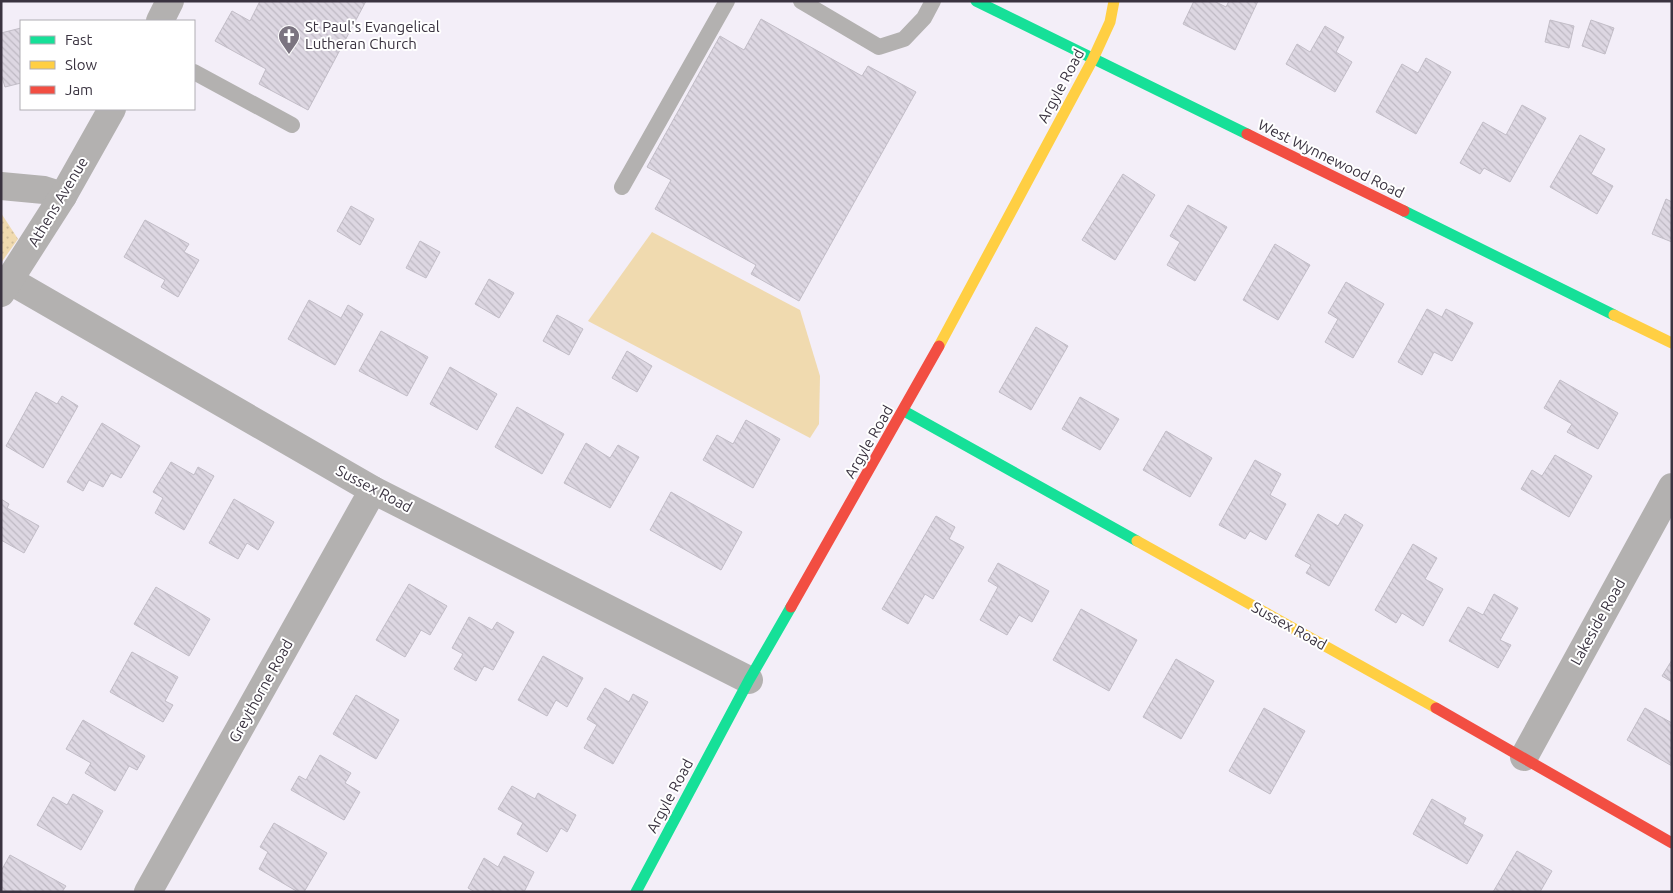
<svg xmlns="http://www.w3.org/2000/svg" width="1673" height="893" font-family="Ubuntu,sans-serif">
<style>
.grass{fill:url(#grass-dots)}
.park{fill:#f0daaf}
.building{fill:url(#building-back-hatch);stroke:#c2bdc7}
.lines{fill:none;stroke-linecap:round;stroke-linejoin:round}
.lane{stroke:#b3b1b0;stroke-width:16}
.street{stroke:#b3b1b0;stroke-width:28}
.fast{stroke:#16e098;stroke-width:11}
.slow{stroke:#ffcf43;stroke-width:11}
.jam{stroke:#f24e42;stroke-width:11}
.labels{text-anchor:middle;stroke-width:4;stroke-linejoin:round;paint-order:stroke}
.poi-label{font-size:15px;fill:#3a3340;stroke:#fff;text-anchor:start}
.street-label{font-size:15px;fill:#3a3340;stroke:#fff}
</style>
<defs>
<pattern id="grass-dots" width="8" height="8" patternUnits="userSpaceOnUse" patternTransform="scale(1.25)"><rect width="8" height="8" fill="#f0daaf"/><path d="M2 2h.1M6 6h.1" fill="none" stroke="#cfbc98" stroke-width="1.8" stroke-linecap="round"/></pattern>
<pattern id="building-back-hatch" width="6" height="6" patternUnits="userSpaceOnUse" patternTransform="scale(1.25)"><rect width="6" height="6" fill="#ddd7e2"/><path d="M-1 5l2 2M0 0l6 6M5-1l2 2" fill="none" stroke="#beb9c3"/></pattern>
</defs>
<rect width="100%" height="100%" fill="#f3eef8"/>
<!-- grass -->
<path class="grass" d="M1 213 18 239 1 263Z"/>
<!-- park -->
<path class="park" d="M652 232 800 310 820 376 819 424 810 438 588 321Z"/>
<!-- building -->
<g class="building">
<path d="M260 1H366L308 110 259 84 266 69 215 41 232 11 250 21Z"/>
<path d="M1194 1H1214L1226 7 1229 1H1258L1235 50 1183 24Z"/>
<path d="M761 19 862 76 868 66 916 92 799 301 751 274 756 265 655 209 671 180 647 167 720 36 744 50Z"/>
<path d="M1550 20 1574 26 1569 48 1545 42Z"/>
<path d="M1591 20 1614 28 1605 54 1582 46Z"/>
<path d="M1325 26 1344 37 1336 52 1352 62 1335 92 1286 64 1297 44 1310 52Z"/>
<path d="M21 28V83L5 87 1 74V33Z"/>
<path d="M1426 58 1451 72 1416 134 1376 112 1402 64 1418 73Z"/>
<path d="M1522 105 1546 118 1510 182 1484 168 1480 174 1460 163 1483 122 1506 135Z"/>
<path d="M1580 135 1605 149 1591 174 1613 186 1597 214 1550 187Z"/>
<path d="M1123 174 1155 195 1115 260 1082 240Z"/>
<path d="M1666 199 1672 202V242L1652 234Z"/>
<path d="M1188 205 1227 227 1195 281 1167 265 1180 242 1170 236Z"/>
<path d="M351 206 374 219 360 245 337 231Z"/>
<path d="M145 220 189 244 184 252 199 260 178 297 161 287 165 280 124 257Z"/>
<path d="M420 241 440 252 426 278 406 268Z"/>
<path d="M1275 244 1310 265 1278 320 1243 300Z"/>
<path d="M489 279 514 293 499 318 475 304Z"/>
<path d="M1346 282 1384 304 1353 358 1325 342 1338 319 1328 313Z"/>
<path d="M309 300 341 318 348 305 363 314 335 365 288 339Z"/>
<path d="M1427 309 1442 317 1446 309 1473 323 1452 361 1434 352 1422 375 1398 362Z"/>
<path d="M557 315 583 329 569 355 543 341Z"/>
<path d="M1036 327 1068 346 1031 410 999 392Z"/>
<path d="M381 331 428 357 407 396 359 371Z"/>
<path d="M627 351 652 366 637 392 612 378Z"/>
<path d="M450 367 497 394 477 430 430 404Z"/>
<path d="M1560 380 1618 413 1598 449 1567 432 1572 424 1544 408Z"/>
<path d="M36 392 57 404 62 396 78 406 43 468 6 446Z"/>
<path d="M1080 397 1119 419 1100 450 1062 429Z"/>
<path d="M517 407 564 434 542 474 495 447Z"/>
<path d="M746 420 780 439 753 488 703 460 717 435 733 444Z"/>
<path d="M102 423 140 446 121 478 111 473 103 487 89 480 83 491 67 482Z"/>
<path d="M1166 431 1212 458 1190 497 1143 470Z"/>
<path d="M586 443 610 458 618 445 639 457 610 508 564 483Z"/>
<path d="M1555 455 1592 476 1569 517 1521 489 1532 470 1542 476Z"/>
<path d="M1255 460 1281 474 1270 495 1286 504 1266 540 1250 531 1245 539 1219 525Z"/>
<path d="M171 462 194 475 198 467 214 476 184 530 155 513 163 498 153 492Z"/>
<path d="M671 492 742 532 721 570 650 530Z"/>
<path d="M1 499 9 504 7 508 39 526 24 553 1 540Z"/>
<path d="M234 499 274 522 258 550 247 543 238 559 209 543Z"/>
<path d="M1318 514 1338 526 1345 514 1363 525 1329 586 1306 573 1311 565 1295 556Z"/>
<path d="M936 516 955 527 949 539 964 547 933 599 925 594 908 624 882 609Z"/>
<path d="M1413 544 1437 558 1425 579 1443 589 1423 626 1402 613 1396 623 1375 610Z"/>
<path d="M998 563 1049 591 1032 622 1019 615 1007 635 980 620 998 587 988 581Z"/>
<path d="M409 584 447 606 430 635 421 630 405 657 376 640Z"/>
<path d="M156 587 210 619 189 656 134 624Z"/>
<path d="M1494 594 1518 608 1500 640 1511 645 1498 668 1449 641 1468 607 1483 615Z"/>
<path d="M1081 609 1137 640 1109 691 1053 660Z"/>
<path d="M469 617 492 630 497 622 514 632 493 670 484 666 476 681 454 669 463 654 452 648Z"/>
<path d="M132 652 178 677 165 701 173 705 163 722 110 692Z"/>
<path d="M543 656 583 678 567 707 556 700 547 716 518 700Z"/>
<path d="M1176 659 1214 681 1181 739 1143 717Z"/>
<path d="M1672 660V682L1662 676Z"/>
<path d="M605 688 629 702 633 694 648 702 613 764 584 748 597 725 587 719Z"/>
<path d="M356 695 399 720 376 759 333 734Z"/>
<path d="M1264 708 1305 731 1270 794 1229 771Z"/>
<path d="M1645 708 1672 723V766L1627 740Z"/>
<path d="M83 720 145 756 137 770 129 766 115 791 85 773 91 763 66 749Z"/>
<path d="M320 755 351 773 345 783 360 792 344 820 291 790 299 776 306 780Z"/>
<path d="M512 786 535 799 538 793 576 815 567 832 561 828 547 852 517 834 523 823 498 809Z"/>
<path d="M73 794 103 811 81 850 37 825 53 797 67 805Z"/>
<path d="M1432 799 1466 818 1463 824 1483 835 1467 864 1413 834Z"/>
<path d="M274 823 327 853 304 892H298L259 869 268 852 260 847Z"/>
<path d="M1517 851 1552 871 1540 892H1493Z"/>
<path d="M10 855 66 886 62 892H1V871Z"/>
<path d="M504 856 534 872 524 892H475L468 888 484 858 498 867Z"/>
</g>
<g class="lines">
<!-- lane -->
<g class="lane">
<path d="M801 1 879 47 904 39 924 18 933 1"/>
<path d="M194 72 292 125"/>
<path d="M622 187 727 1"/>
</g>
<!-- street -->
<g class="street">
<path d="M160 21 170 1"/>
<path d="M1 186 44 190 63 196"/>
<path d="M9 280 373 490 749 680"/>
<path d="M1 293 63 196 112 109"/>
<path d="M1524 757 1672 487"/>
<path d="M148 892 373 490"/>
</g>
<!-- fast -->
<g class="fast">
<path d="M976 1 1247 134"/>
<path d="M1404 211 1614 315"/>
<path d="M904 411 1137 541"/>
<path d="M636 892 749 680 791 607"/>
</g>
<!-- slow -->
<g class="slow">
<path d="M1614 315 1672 343"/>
<path d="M939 346 1093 59 1110 22 1114 1"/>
<path d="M1137 541 1436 708"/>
</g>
<!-- jam -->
<g class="jam">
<path d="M1247 134 1404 211"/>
<path d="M791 607 939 346"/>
<path d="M1436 708 1672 843"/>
</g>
</g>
<!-- icons -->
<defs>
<g id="church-pin" transform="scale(1.125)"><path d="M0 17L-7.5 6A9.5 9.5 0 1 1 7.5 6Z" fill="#7b7480" stroke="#fff"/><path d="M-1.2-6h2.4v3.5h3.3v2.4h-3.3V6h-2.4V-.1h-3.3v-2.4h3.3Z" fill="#fff"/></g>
</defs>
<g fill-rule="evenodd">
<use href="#church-pin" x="289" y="36"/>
</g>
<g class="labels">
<!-- poi labels -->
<g class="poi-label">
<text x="305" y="32">St Paul's Evangelical<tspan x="305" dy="17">Lutheran Church</tspan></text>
</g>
<!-- street labels -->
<g class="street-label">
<text transform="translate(1061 86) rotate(-62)" y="5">Argyle Road</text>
<text transform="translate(1331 159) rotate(26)" y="5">West Wynnewood Road</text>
<text transform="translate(58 202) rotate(-59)" y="5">Athens Avenue</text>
<text transform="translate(869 442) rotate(-60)" y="5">Argyle Road</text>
<text transform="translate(374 489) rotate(28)" y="5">Sussex Road</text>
<text transform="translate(1598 622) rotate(-61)" y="5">Lakeside Road</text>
<text transform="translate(1289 626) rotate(29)" y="5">Sussex Road</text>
<text transform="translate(261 691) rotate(-61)" y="5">Greythorne Road</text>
<text transform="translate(670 796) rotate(-62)" y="5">Argyle Road</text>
</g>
</g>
<!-- border -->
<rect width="1673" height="893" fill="none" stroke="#3a3340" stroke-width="5"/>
<!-- legend -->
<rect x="20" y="20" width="175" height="90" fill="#ffffff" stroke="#b0adb3"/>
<rect x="30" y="36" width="25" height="8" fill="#16e098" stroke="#b0adb3"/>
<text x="65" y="45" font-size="15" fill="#3a3340">Fast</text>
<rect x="30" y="61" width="25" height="8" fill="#ffcf43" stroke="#b0adb3"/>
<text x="65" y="70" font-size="15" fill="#3a3340">Slow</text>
<rect x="30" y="86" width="25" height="8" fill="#f24e42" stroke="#b0adb3"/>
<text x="65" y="95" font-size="15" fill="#3a3340">Jam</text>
</svg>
